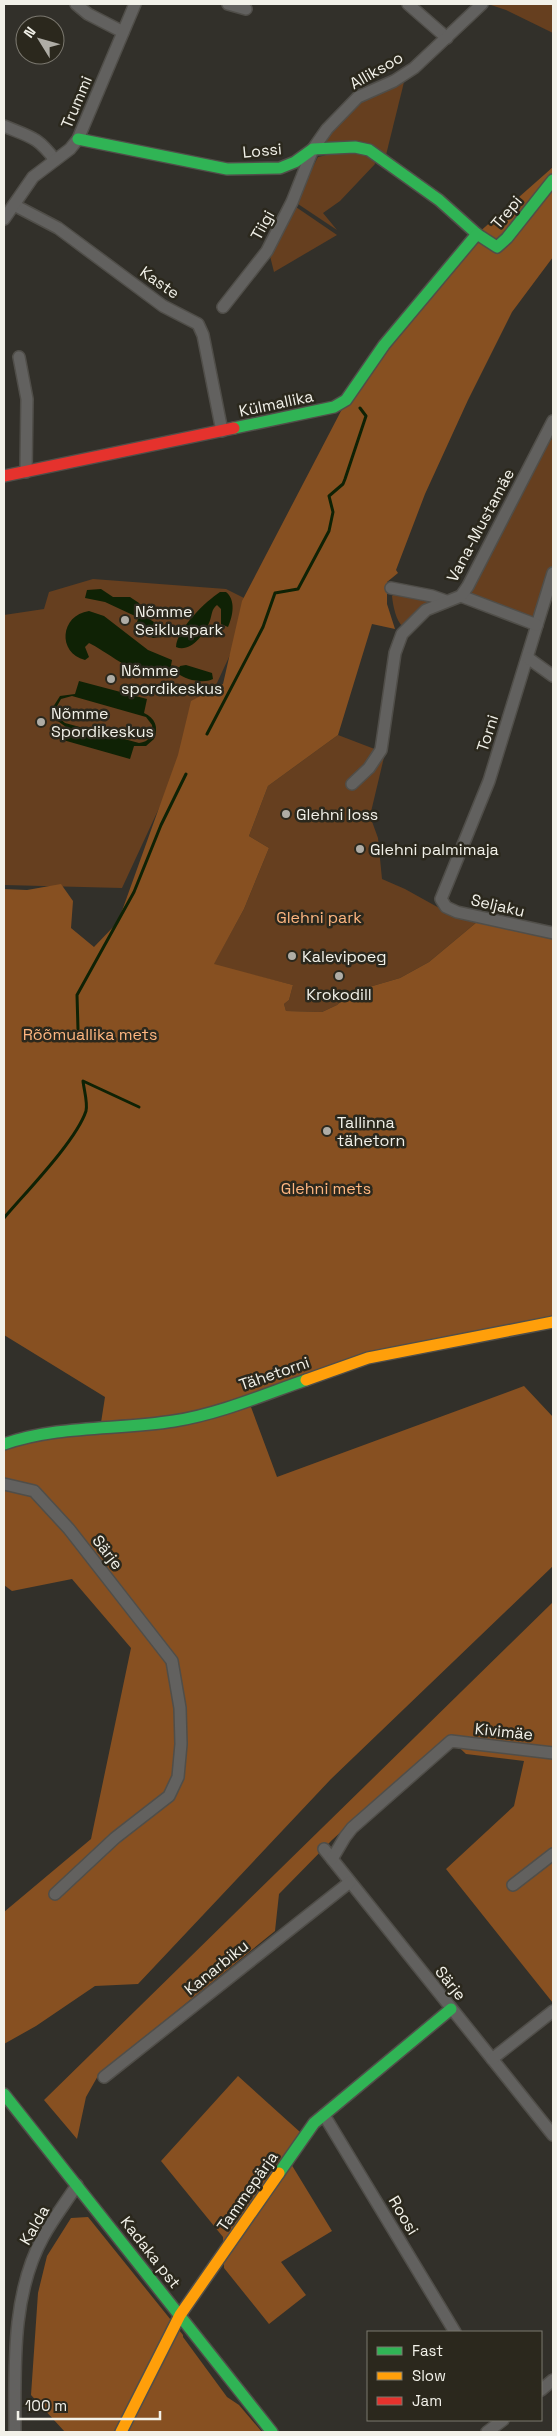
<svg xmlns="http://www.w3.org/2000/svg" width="557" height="2436" font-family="'Space Grotesk',sans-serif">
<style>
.green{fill:#663f1f}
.forest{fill:#875021}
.water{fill:#0f2205;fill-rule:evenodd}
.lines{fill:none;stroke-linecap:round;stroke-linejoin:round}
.stream{stroke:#0f2205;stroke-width:3}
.street-casing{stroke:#504e49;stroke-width:14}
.fast-casing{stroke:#504e49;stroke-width:14}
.slow-casing{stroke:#504e49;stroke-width:14}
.jam-casing{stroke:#504e49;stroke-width:14}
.street{stroke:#62615f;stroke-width:11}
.fast{stroke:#30b455;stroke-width:11}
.slow{stroke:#ff9f0a;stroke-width:11}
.jam{stroke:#e5322d;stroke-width:11}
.poi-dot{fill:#afada6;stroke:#2b281d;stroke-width:2}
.labels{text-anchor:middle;stroke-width:5;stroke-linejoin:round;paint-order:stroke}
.street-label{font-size:16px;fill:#f2f1e9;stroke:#2b281d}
.poi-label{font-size:16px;fill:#f2f1e9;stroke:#2b281d;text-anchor:start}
.park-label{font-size:16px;fill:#feb680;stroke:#2b281d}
</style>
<rect width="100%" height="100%" fill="#32302a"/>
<!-- green -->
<g class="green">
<path d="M492 4H553V33L506 10 491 5Z"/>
<path d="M405 78 386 155 324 143 357 101Z"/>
<path d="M357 152 374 159 375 164 340 201 323 213 337 230 295 202 318 157 335 153Z"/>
<path d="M293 205 337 235 274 272 269 252Z"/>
<path d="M553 439V563L535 621 469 594 545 441Z"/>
<path d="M93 579 226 589 254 603 122 888 4 885V615L44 609 49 592Z"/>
<path d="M395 593 433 601 403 627C396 621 393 606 392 596Z"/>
<path d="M338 735 385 753 370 816 378 838 382 879 405 889 450 914 477 922 429 962 400 978 352 992 337 1005 322 1012 286 1011 284 1004 289 1000 293 985 213 965 244 909 269 848 249 836 268 786Z"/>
</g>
<!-- forest -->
<g class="forest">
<path d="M553 167V257L512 312 468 400 425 494 396 570 398 573 387 582V604L395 629 372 624 338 735 268 786 249 836 269 848 244 909 214 964 293 985 289 1000 284 1004 286 1011 322 1012 337 1005 352 992 400 978 429 962 477 922 553 933V1322L368 1358 248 1399 277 1477 524 1386 553 1417V1566L331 1779 138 1984 95 1986 36 2026 4 2044V1912L91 1839 131 1648 72 1579 12 1591 4 1585V1444L100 1429 105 1397 4 1335V889L27 890 61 884 73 901 71 928 94 947 118 922 178 755 191 701 223 684 242 601 341 411 477 234Z"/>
<path d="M553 1602V2003L446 1869 514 1806 524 1761 466 1754 447 1736 332 1840 279 1894 275 1931 99 2074 86 2097 77 2139 44 2100Z"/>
<path d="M238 2076 300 2132 285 2154 332 2231 281 2262 306 2295 269 2324 224 2268 223 2237 161 2161Z"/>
<path d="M88 2217 183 2335V2337L227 2397 239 2405 262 2432H65L31 2395 38 2293 47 2256 71 2218Z"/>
</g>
<!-- water -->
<g class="water">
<path d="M101 589 113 597H130L139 603 143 615 154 622 152 628 161 633 160 637 153 638 138 631 136 625 138 619 135 616 105 602 85 598 87 590Z"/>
<path d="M220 592H226C236 600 233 616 228 627L221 624V609L217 605C211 609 212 617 209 623 204 635 190 653 176 647 177 629 206 601 220 592Z"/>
<path d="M89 611 104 616 148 650 172 660 170 671C151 690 107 651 89 643L85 647 89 657 85 660C57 653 60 615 89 611Z"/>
<path d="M186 665 212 673 213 679C203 684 186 680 177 673L180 666Z"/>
<path d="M79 681 147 699 144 713C155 718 159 727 154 739L146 746H134L130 759 63 740 66 727 55 719 53 707 60 696 75 694ZM72 696 146 717 152 725C154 735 149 742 139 743L65 723 58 717 56 708 61 699Z"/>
</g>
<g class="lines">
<!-- stream -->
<g class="stream">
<path d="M172 667 179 669"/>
<path d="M207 734 263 627 275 593 298 589 329 531 333 512 329 496 343 484 345 479 366 416 360 408"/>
<path d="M78 1029 77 995 134 892 161 825 186 774"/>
<path d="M4 1218C26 1192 76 1141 86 1111 88 1103 84 1090 83 1081L139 1107"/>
</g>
<!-- street casing -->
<g class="street-casing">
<g id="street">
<path d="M76 4 88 14 123 32"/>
<path d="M228 4 246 9"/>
<path d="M408 4 447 38"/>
<path d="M4 126C30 137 37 136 55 160"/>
<path d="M14 205 58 228 163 306 198 324 203 335 222 431"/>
<path d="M4 219 33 177 70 149 78 139 135 4"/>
<path d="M223 307 267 251 292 202 313 149 327 129 358 97 394 81 414 68 482 4"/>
<path d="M19 357 27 399 26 472"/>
<path d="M553 573 489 781 441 899 446 907 457 912 553 933"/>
<path d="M391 588 432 596 446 601"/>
<path d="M461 596 537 625"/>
<path d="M528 658 553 676"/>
<path d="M352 784 369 768 381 750 395 653 402 634 426 610 461 596 468 586 553 421"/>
<path d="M4 1484 34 1491 69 1529 172 1661 180 1708 181 1744 178 1777 169 1796 115 1838 55 1894"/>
<path d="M324 1849 553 2135"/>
<path d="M332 1859 345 1837 352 1828 451 1741 553 1753"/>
<path d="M513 1885 553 1854"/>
<path d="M492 2059 553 2011"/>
<path d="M104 2077 350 1882"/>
<path d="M324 2115 455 2332"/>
<path d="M541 2390 553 2380"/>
<path d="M15 2432C15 2368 11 2295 43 2237 53 2219 66 2202 77 2185"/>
<path d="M487 2432 503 2420"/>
</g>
</g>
<!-- fast casing -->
<g class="fast-casing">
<g id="fast">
<path d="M78 139 227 169 280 168 295 162 313 149 355 147 369 150 439 200 477 234 497 247 507 238 553 180"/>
<path d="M234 428 334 407 346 400 384 345 477 234"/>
<path d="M4 1444C58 1425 118 1430 174 1421 219 1414 263 1395 306 1380"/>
<path d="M4 2094 272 2432"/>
<path d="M279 2173 314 2123 451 2009"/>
</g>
</g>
<!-- slow casing -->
<g class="slow-casing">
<g id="slow">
<path d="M306 1380 368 1358 553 1322"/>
<path d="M121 2432 180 2315 279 2173"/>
</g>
</g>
<!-- jam casing -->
<g class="jam-casing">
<path id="jam" d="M4 476 234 428"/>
</g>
<!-- street -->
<use href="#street" class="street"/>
<!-- fast -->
<use href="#fast" class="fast"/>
<!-- slow -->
<use href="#slow" class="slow"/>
<!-- jam -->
<use href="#jam" class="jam"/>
</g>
<!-- markers -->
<g class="poi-dot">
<circle cx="125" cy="620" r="5"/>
<circle cx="111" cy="679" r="5"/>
<circle cx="41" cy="722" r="5"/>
<circle cx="286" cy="814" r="5"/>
<circle cx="360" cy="849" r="5"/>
<circle cx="292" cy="956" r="5"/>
<circle cx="339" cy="976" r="5"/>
<circle cx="327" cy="1131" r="5"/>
</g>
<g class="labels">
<!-- street labels -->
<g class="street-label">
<text transform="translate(376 70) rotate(-30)" y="6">Alliksoo</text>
<text transform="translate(76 102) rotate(-67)" y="6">Trummi</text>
<text transform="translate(262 150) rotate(-5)" y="6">Lossi</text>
<text transform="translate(506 212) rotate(-50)" y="6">Trepi</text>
<text transform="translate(262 225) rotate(-61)" y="6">Tiigi</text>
<text transform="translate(160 282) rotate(35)" y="6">Kaste</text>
<text transform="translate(276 403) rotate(-12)" y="6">Külmallika</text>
<text transform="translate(480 525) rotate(-62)" y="6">Vana-Mustamäe</text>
<text transform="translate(487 733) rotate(-72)" y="6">Torni</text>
<text transform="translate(498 905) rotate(13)" y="6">Seljaku</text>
<text transform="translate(274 1373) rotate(-19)" y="6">Tähetorni</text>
<text transform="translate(108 1552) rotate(52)" y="6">Särje</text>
<text transform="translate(504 1731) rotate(6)" y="6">Kivimäe</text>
<text transform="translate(216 1967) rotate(-39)" y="6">Kanarbiku</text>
<text transform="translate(451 1983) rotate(51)" y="6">Särje</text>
<text transform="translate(247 2191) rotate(-55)" y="6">Tammepärja</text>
<text transform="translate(404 2215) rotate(59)" y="6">Roosi</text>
<text transform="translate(34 2225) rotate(-60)" y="6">Kalda</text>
<text transform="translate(151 2252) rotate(52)" y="6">Kadaka pst</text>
</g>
<!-- poi labels -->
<g class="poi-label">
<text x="135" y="617">Nõmme<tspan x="135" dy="18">Seikluspark</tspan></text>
<text x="121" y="676">Nõmme<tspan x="121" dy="18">spordikeskus</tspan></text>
<text x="51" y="719">Nõmme<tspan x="51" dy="18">Spordikeskus</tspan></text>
<text x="296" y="820">Glehni loss</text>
<text x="370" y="855">Glehni palmimaja</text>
<text x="302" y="962">Kalevipoeg</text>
<text x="339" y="1000" text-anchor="middle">Krokodill</text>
<text x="337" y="1128">Tallinna<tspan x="337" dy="18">tähetorn</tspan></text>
</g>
<!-- park labels -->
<g class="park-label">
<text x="319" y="923">Glehni park</text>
<text x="90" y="1040">Rõõmuallika mets</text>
<text x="326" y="1194">Glehni mets</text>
</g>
</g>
<!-- border -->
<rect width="557" height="2436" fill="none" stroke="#f2f1e9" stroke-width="10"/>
<!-- legend -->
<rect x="367" y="2331" width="175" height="90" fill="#2b281d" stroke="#7b786f"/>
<rect x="377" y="2347" width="25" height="8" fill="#30b455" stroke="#7b786f"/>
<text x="412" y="2356" font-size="15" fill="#f2f1e9">Fast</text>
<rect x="377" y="2372" width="25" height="8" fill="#ff9f0a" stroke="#7b786f"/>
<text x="412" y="2381" font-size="15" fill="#f2f1e9">Slow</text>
<rect x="377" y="2397" width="25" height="8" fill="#e5322d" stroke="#7b786f"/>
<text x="412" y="2406" font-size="15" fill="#f2f1e9">Jam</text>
<!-- north arrow -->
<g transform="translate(40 40) rotate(307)"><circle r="24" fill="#2b281d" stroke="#7b786f"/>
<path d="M0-4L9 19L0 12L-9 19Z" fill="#afada6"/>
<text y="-8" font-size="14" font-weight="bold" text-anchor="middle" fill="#f2f1e9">N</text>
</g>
<!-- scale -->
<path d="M18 2411v8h142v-8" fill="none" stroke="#f2f1e9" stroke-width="2.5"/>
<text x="25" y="2411" font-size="15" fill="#f2f1e9" stroke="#2b281d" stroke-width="4" paint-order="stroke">100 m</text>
</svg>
